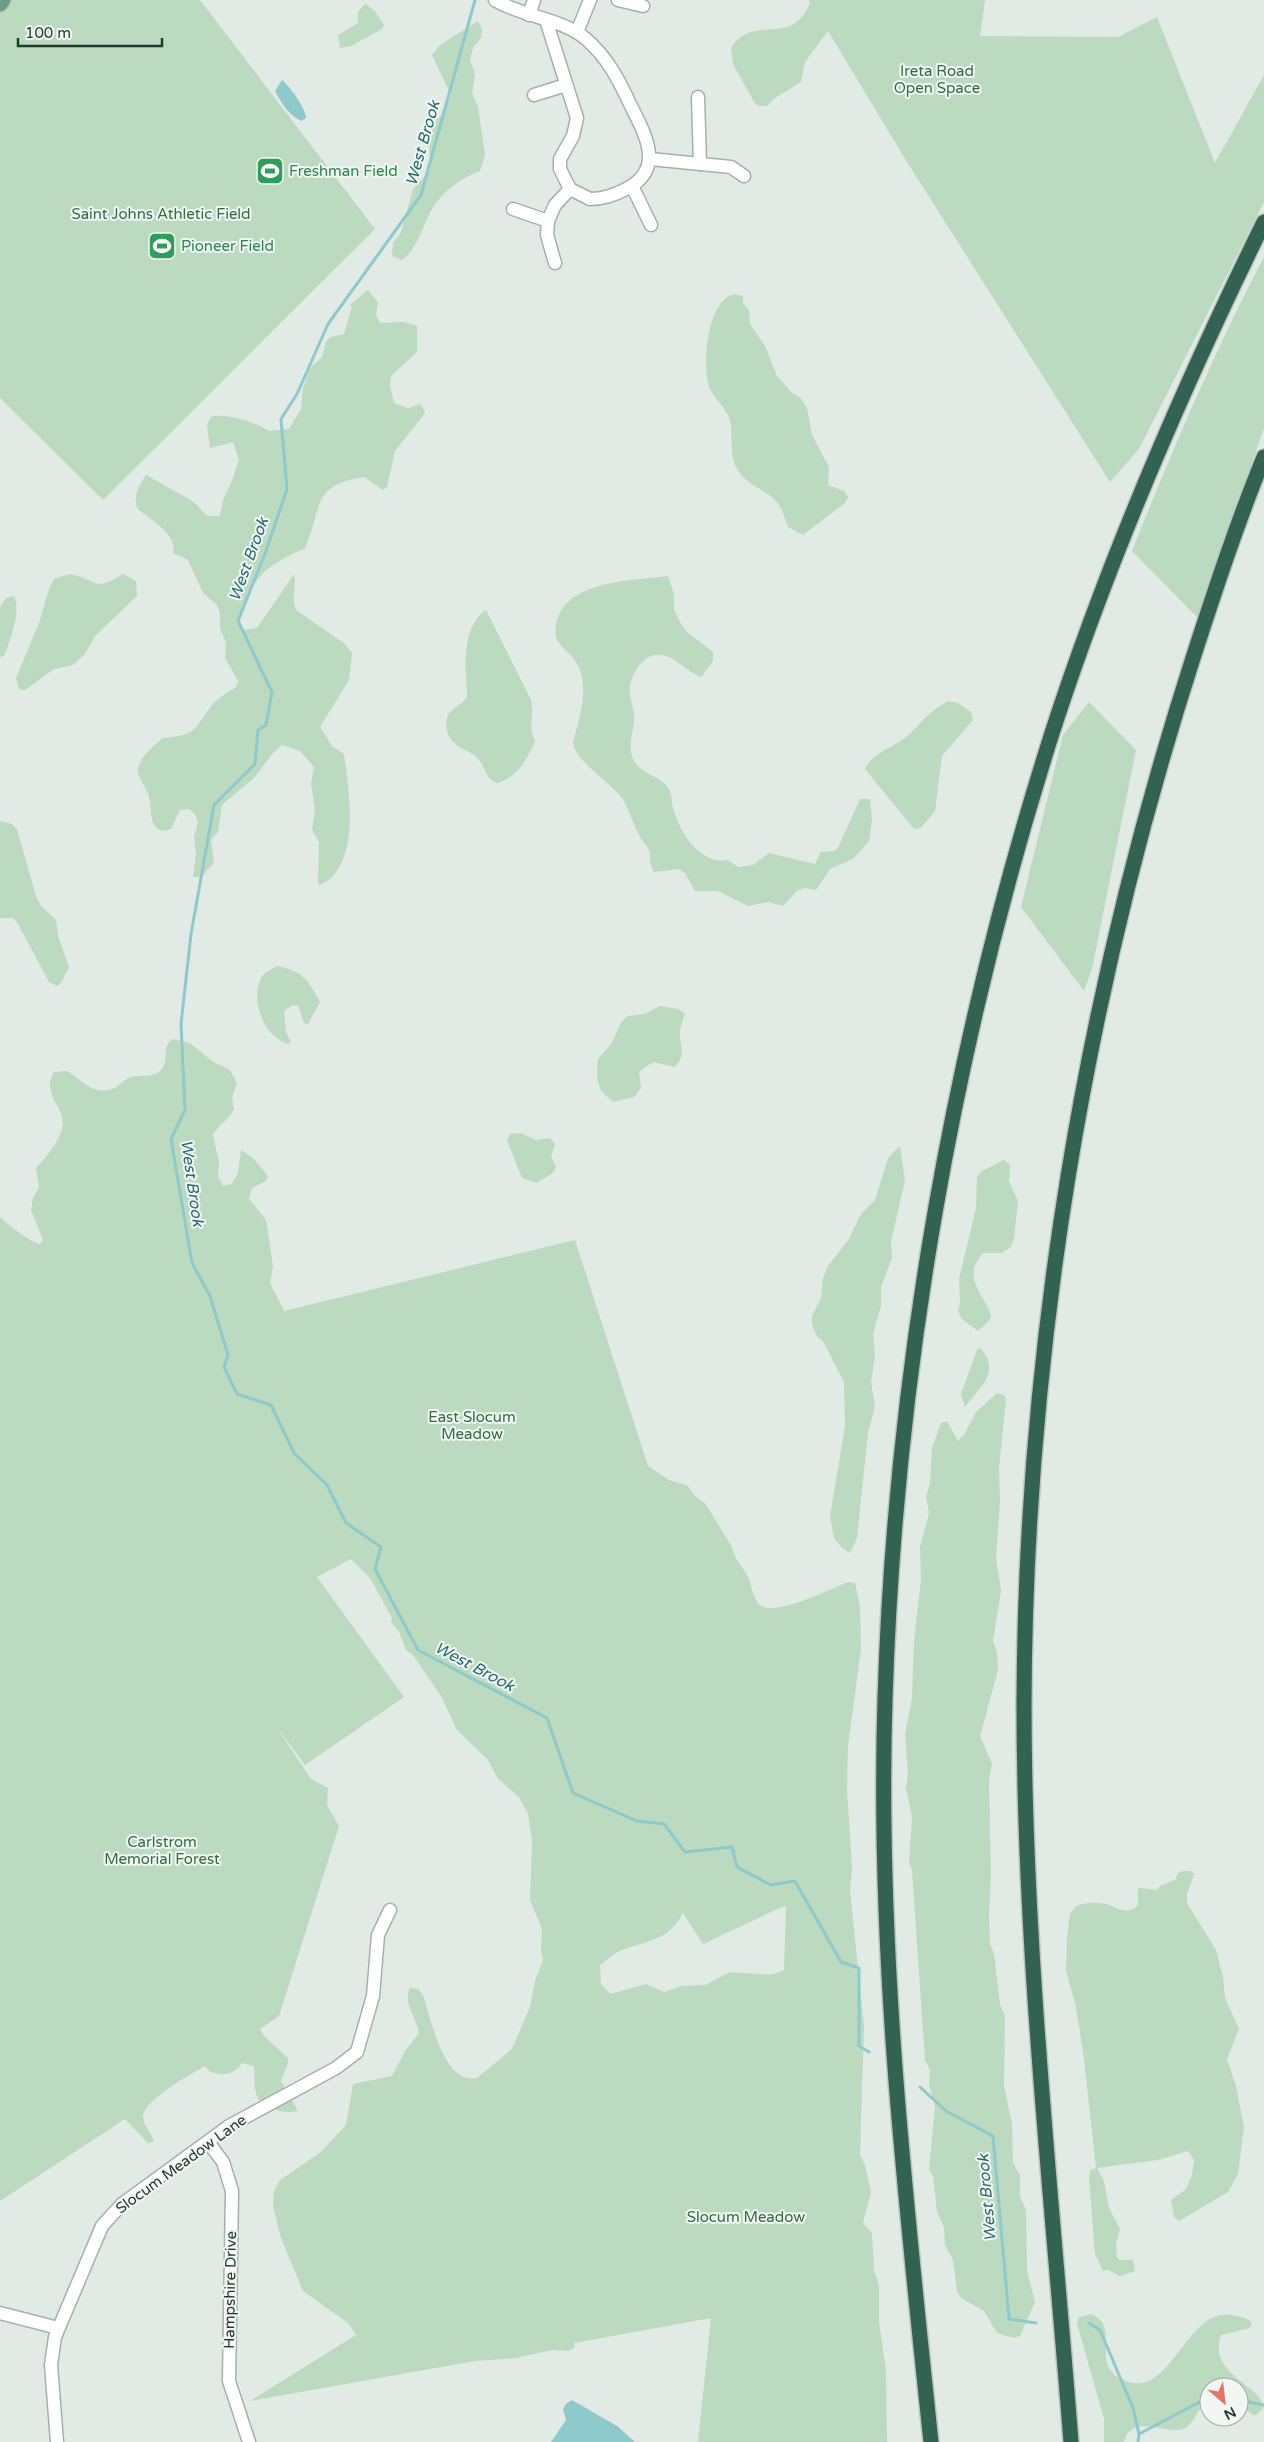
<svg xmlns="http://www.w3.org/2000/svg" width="1264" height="2442" font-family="'Varela Round',sans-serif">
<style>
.green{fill:#bcdac0;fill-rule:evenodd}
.water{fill:#8ec9cb}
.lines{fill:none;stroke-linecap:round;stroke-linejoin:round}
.stream{stroke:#8ec9cb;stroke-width:3}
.minor-casing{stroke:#a4b2ab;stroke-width:15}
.major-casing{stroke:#bdc4c1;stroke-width:18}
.highway-casing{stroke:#bdc4c1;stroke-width:18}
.minor{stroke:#fff;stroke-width:12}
.major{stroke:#6a9c88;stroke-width:15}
.highway{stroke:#326352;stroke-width:15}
.labels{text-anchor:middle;stroke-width:4;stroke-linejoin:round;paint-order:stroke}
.park-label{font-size:15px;fill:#316c40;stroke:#f2f7f4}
.leisure-label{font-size:15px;fill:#27864d;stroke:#f2f7f4;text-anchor:start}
.street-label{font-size:15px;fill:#233a31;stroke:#f2f7f4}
.water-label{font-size:16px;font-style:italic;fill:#236d70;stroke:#f2f7f4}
</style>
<rect width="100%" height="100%" fill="#e1eae5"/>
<!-- green -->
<g class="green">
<path d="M12 0H200L375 229 103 500 0 398V12Z"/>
<path d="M809 0H985L980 36 1118 37 1157 17 1215 163 1264 75V202L1139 449 1110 482 907 162 828 31 805 62 801 82 775 98 767 106H758L754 102 733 64 731 48C755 12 791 49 810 3Z"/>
<path d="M365 4 374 10 384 25 382 29 351 46 340 48 338 35 358 23V12Z"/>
<path d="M478 21 482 29 481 38 473 48 470 60 475 74 472 93 478 107 485 155 480 171C462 178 448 187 436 203 422 222 422 244 402 260L392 256 393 243 401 232 413 189 430 171 429 138 434 122 443 114 451 95 432 55 440 45Z"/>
<path d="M1264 257V428L1197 617 1132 551C1172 451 1214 352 1264 257Z"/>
<path d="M368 290 378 302 376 315 380 323 404 322 417 326V352L391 376 390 385 394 403 408 408 421 404 425 413 395 451 387 487 383 490 364 477C310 485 323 508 305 548 266 566 252 576 239 619L244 630 257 628 294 574C297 586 291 599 296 610L345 644 352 653 349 680 320 727 332 746 344 754C349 790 359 850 331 878 327 881 323 884 318 885L319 842 312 830 315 809 311 784 314 767 300 751 282 745 274 752 254 778 222 805 218 832 211 840 214 863 201 877H193L196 853 194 837 198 822 195 814 189 809 180 810 171 829C165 831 161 832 156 827 149 820 152 806 149 797 147 788 137 778 138 768 141 756 154 745 163 738 200 735 193 728 214 703 219 697 229 692 236 687L238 681 225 658 226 642 220 629V613L217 605 203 593 188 560 173 553C178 535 151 520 138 509 132 498 139 485 146 475L194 502 207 516H220L223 500 232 481 239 459 233 442 210 448 207 425 211 417C224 412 257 423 269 431L289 429 301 409 303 388 310 368 322 357 326 341 331 337 344 334 352 307 350 305Z"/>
<path d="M734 294 743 296V303L749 310 750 324 765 346 777 376 792 393 800 397 807 408 812 435 829 467 828 485 844 491 848 497 845 503 803 535 788 527C784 518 783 508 775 500 764 489 749 486 739 472 728 456 734 439 730 421 727 407 713 399 709 386 702 364 707 300 734 294Z"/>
<path d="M70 574C100 580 91 593 123 574L136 581 137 596 95 636 85 654 73 665 54 669 25 690 19 689 16 678 39 623 49 589 54 579Z"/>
<path d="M668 576 674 594V609L680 622 687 632 713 652V661L701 677C684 671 674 653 655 655 640 657 628 680 630 694 631 703 635 712 634 720 633 734 627 747 634 761 642 775 662 776 669 789 673 797 671 804 674 811 681 834 700 865 728 860L738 867 753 865 769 853 815 864 821 852 834 851 838 848 860 799H870L872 820 869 841 853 859 830 869 816 890 805 888 797 891 783 906 768 902 748 906 718 891H695L685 873 679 869 654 872C649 864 651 858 649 850 647 845 642 841 640 837 633 825 630 810 622 798 609 781 577 763 573 743 579 718 591 687 576 662 570 653 561 648 556 638 550 580 630 581 668 576Z"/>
<path d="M13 596C23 606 9 644 4 656L0 657V607L6 598Z"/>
<path d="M486 610 531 700C535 718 527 723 535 741 526 761 519 775 498 783 486 781 486 768 479 760 469 747 451 750 447 730 446 725 446 720 448 715 453 707 463 705 467 696 466 669 460 628 486 610Z"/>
<path d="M949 701 958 703 971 712 973 720 942 756 935 811 921 828 914 829 865 769C872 753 892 748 905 738 923 723 925 713 949 701Z"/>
<path d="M1089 702 1136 750 1092 969 1084 991 1021 907 1063 735Z"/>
<path d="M0 821 12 824 17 829 36 896 41 906 56 920 58 936 69 967 61 983 57 986 49 982 17 922 13 918H0Z"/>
<path d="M277 966C303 971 308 980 320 1002L308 1024 304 1023 298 1005 291 1006 284 1011 286 1032 291 1042 289 1044C264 1038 250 1001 261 978 264 972 272 969 277 966Z"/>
<path d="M660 1006 678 1009 685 1014C683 1020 680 1027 680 1033 680 1048 686 1055 675 1067L653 1062 639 1072 641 1088 634 1097 614 1102C596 1091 596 1079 598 1059L612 1043 621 1022 628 1016 645 1014Z"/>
<path d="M173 1039 190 1043 212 1061 230 1070 237 1083 232 1098 234 1109C229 1120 218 1125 213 1135L219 1162 218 1176 223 1186 232 1184 238 1173 241 1150 253 1158 268 1176 266 1181 252 1188 249 1198 266 1220 273 1266 270 1283 284 1311 575 1240 648 1466 669 1480 688 1486 695 1496 705 1503 732 1547C734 1559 743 1567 748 1577 752 1586 753 1600 760 1605 776 1617 830 1589 848 1582L855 1583 860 1606 861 1649 848 1746 847 1791 852 1867 850 1890 864 2026 860 2155 865 2165 871 2192 863 2223 872 2233 874 2270 879 2285V2322L886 2370 887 2442H698L711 2318 574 2343 575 2347 569 2351 552 2350 516 2358 475 2361 250 2401 356 2335 348 2323 303 2291 281 2238 273 2206 274 2191 280 2180 321 2152 346 2125 353 2084 392 2076 405 2051 419 2033C417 2019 402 2001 410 1988L418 1989 423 1995C431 2018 443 2085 477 2078L512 2049 530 2007 535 1981 543 1960 541 1951 542 1929 530 1900 532 1840 528 1814 519 1797 498 1779 488 1760 457 1730 441 1696 413 1655 406 1650 399 1632 391 1622 392 1618 370 1578 351 1559 317 1577 404 1697 305 1765 274 1723 311 1779 328 1788 327 1805 339 1826 279 2016 260 2029 264 2036 288 2058V2063L281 2081 298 2111C287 2113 280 2112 270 2108 252 2102 255 2083 254 2066L242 2063C234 2075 222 2077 209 2071L205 2066C190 2075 143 2100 143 2117 144 2128 152 2132 154 2142L148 2143 125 2119 0 2201V1217C7 1224 30 1242 40 1244L43 1240 31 1210 33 1198 39 1187 36 1168C47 1156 67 1134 62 1116 56 1100 44 1089 54 1072L67 1071C81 1079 93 1096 112 1089 119 1087 124 1079 131 1077 141 1074 152 1079 161 1070 170 1061 161 1045 173 1039ZM784 1906 786 1907 784 1970 771 1975 730 1972 705 1985 681 1986 664 1992 646 1984 610 1994 601 1984 600 1965C607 1960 614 1953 622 1950 649 1940 668 1941 683 1913L703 1944Z"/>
<path d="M521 1133 536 1140 550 1138 555 1144 551 1156 556 1167 553 1173 536 1183 522 1178 507 1140 510 1134Z"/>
<path d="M900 1146 905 1180 891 1242 892 1258 881 1287V1306L873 1333 875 1355 871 1382 875 1406 868 1433 857 1538 850 1553 841 1547 834 1538 830 1517 845 1426 844 1382 823 1341 817 1336 812 1325V1316L821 1298 823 1278 828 1266 849 1239 861 1214 875 1200 888 1158Z"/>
<path d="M1004 1160 1010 1165 1009 1181 1018 1201 1014 1239 1010 1248 1001 1253H983C961 1278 983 1292 991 1315L990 1320 978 1331 962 1319 958 1311 960 1303 959 1279 976 1208 977 1177 982 1171Z"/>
<path d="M980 1348C1002 1371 980 1387 965 1407L961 1394 977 1350Z"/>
<path d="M997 1393 1004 1395 1006 1400 999 1468 1000 1501 996 1558 1001 1591 993 1641 997 1652 998 1670 980 1736 992 1764 989 1780 991 1874 989 1913 990 1944 994 1954 1000 2004 1005 2016 1004 2086 1012 2124 1013 2163 1020 2175V2196L1026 2210 1027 2271 1035 2302 1020 2336 1014 2338 997 2333 984 2311 961 2298 957 2291 953 2260 945 2245 944 2227 937 2212 933 2176 929 2170 935 2106 929 2084 930 2070 925 2060 912 1870 909 1862 912 1817 906 1788 908 1774 905 1734 912 1698 914 1640 921 1580 920 1547 929 1513 926 1496 930 1484 932 1448 941 1423 947 1421 958 1441 964 1435 976 1412Z"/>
<path d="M1183 1871H1191L1194 1874 1187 1894V1903L1216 1950 1223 1977 1225 1998 1239 2029 1227 2059 1236 2086 1244 2127 1238 2174 1228 2192 1179 2221 1174 2217 1171 2200 1186 2189 1192 2175 1194 2160 1188 2151 1158 2160 1097 2168 1104 2181 1109 2208 1120 2229 1116 2244 1117 2257 1120 2260H1133L1135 2271 1120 2276 1108 2270 1103 2271 1095 2254 1089 2178 1090 2170 1096 2168 1084 2059 1076 2007 1066 1971 1067 1938 1070 1914 1075 1907C1084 1902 1096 1902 1106 1904 1117 1907 1128 1917 1138 1905V1888L1157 1890 1160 1886 1175 1880 1178 1873Z"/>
<path d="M1091 2314C1123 2327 1087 2367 1126 2381 1172 2399 1185 2308 1232 2315 1240 2317 1246 2317 1252 2323L1250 2328 1221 2335C1207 2374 1260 2384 1264 2407L1257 2415H1253L1239 2405V2387H1209V2400L1204 2402C1198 2411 1193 2425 1183 2429 1168 2435 1131 2412 1124 2442H1104V2419L1077 2324 1079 2317Z"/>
</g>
<!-- water -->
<g class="water">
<path d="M282 80C291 88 305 107 306 118L301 121C288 114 282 104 275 91Z"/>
<path d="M572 2400 617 2426 635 2442H551L566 2420 563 2409 566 2404Z"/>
</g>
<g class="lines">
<!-- stream -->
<g class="stream">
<path d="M475 0 421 195 328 324 297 394 281 419 287 489 266 551 238 621 272 692 266 725 258 730 255 764 214 805 191 934 181 1024 185 1110 171 1139 192 1263 210 1296 228 1355 224 1367 237 1394 271 1405 294 1453 327 1485 346 1523 381 1547 375 1569 418 1650 547 1718 573 1793 637 1821 664 1824 685 1852 732 1847 737 1867 771 1885 795 1881 841 1962 859 1968V2046L869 2052"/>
<path d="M920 2087 946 2111 993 2136 1009 2319 1036 2323"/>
<path d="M1089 2323 1100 2330 1133 2408 1139 2434 1209 2397"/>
<path d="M1239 2400 1264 2405"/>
<path d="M1138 2442 1139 2434"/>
</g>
<!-- minor casing -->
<g class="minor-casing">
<g id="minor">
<path d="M495 0C523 17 561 18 586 39 607 57 619 80 630 104 645 134 666 169 626 189 615 195 602 199 590 199L570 189 560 169V159L573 136 577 118 546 20"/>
<path d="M618 0 643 6"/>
<path d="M529 15 534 0"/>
<path d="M577 32 590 0"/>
<path d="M534 95 566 85"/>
<path d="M698 97 700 164"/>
<path d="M650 159 731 167 744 176"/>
<path d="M632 186 651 225"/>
<path d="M513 209 548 221 555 205 570 189"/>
<path d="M548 221 547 235 555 263"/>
<path d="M208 2142 223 2162 232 2191 229 2381 249 2442"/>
<path d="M0 2313 58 2328"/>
<path d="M57 2442 51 2365 55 2337 102 2226 122 2204 229 2126 336 2068 357 2052 373 1996 378 1935 390 1910"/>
</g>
</g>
<!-- major casing -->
<g class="major-casing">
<path id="major" d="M0 4 3 0"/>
</g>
<!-- highway casing -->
<g class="highway-casing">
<g id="highway">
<path d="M931 2442C905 2195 877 1948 885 1699 895 1373 954 1041 1053 730 1110 555 1183 387 1264 222"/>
<path d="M1071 2442C1052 2196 1024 1951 1024 1704 1025 1351 1085 994 1193 658 1215 590 1237 523 1264 457"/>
</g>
</g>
<!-- minor -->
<use href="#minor" class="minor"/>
<!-- major -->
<use href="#major" class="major"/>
<!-- highway -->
<use href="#highway" class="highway"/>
</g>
<!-- icons -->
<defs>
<g id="stadium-square" transform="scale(1.4375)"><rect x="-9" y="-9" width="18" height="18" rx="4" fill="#2e9e5b" stroke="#f2f7f4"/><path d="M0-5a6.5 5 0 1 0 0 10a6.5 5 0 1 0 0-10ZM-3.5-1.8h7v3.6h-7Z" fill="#fff"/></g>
</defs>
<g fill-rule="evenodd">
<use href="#stadium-square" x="270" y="171"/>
<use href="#stadium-square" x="162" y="246"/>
</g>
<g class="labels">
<!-- park labels -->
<g class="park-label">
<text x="937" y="76">Ireta Road<tspan x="937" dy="17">Open Space</tspan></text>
<text x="161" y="219">Saint Johns Athletic Field</text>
<text x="472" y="1422">East Slocum<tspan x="472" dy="17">Meadow</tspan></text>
<text x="162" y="1847">Carlstrom<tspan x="162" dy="17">Memorial Forest</tspan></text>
<text x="746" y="2222">Slocum Meadow</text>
</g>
<!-- leisure labels -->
<g class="leisure-label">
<text x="289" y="176">Freshman Field</text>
<text x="181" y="251">Pioneer Field</text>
</g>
<!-- street labels -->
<g class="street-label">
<text transform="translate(181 2164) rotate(-36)" y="5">Slocum Meadow Lane</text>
<text transform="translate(230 2290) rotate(-89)" y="5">Hampshire Drive</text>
</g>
<!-- water labels -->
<g class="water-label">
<text transform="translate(422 143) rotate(-74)" y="6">West Brook</text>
<text transform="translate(248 559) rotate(-70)" y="6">West Brook</text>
<text transform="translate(193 1183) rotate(82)" y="6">West Brook</text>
<text transform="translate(475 1666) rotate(28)" y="6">West Brook</text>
<text transform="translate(986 2198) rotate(-95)" y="6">West Brook</text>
</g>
</g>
<!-- north arrow -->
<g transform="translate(1224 2402) rotate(152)"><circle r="24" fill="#f2f7f4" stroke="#9faba6"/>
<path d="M0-4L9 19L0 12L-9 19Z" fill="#e57465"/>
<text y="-8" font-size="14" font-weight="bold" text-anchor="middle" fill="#233a31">N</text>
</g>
<!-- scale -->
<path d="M18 38v8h144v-8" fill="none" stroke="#233a31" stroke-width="2.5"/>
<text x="25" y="38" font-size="15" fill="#233a31" stroke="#f2f7f4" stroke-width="4" paint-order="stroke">100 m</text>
</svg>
